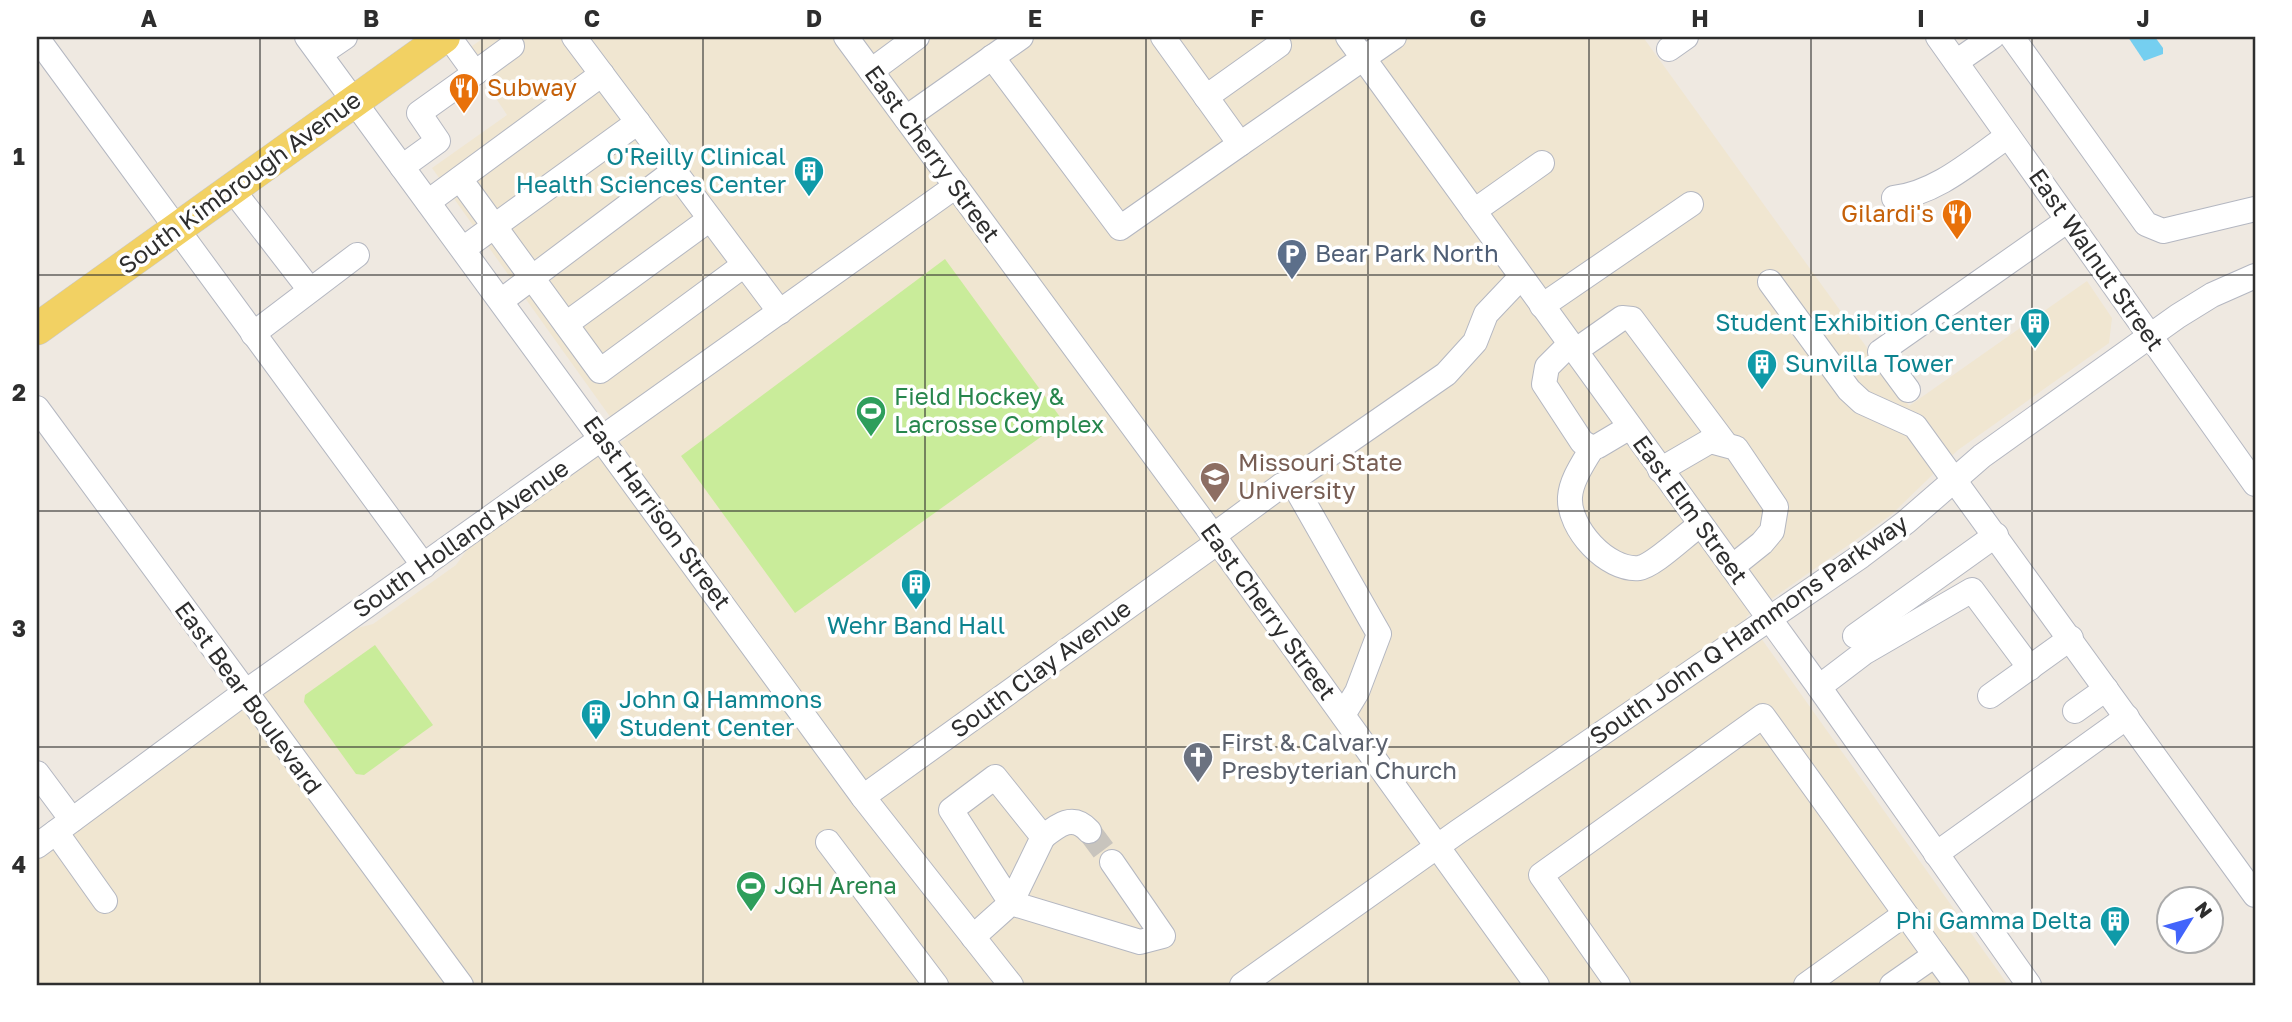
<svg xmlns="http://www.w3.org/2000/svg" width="2292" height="1022" font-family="'Golos Text',sans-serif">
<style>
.education{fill:#f0e6d1}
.pitch{fill:#c9ec9a}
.water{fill:#75cff0}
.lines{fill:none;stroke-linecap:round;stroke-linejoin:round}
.minor-tunnel{stroke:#c8c4bd;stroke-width:24;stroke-dasharray:24 12;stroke-linecap:butt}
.minor-casing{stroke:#b4b7c1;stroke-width:26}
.major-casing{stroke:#c9c9c9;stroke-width:33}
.minor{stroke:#fff;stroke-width:24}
.major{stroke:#f2d163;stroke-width:32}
.grid{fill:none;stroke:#2e2e2e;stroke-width:2;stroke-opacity:0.55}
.labels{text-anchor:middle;stroke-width:7;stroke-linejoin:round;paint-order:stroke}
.food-label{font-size:24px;fill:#c56008;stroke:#fff;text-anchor:start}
.street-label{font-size:24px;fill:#2e2e2e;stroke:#fff}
.culture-label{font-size:24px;fill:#0d838f;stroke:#fff;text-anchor:end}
.service-label{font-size:24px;fill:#4e5e75;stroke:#fff;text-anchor:start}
.leisure-label{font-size:24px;fill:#27864d;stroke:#fff;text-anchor:start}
.education-label{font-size:24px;fill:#785e54;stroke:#fff;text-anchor:start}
.worship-label{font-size:24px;fill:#5b616d;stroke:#fff;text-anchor:start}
.neatline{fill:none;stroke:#2e2e2e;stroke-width:2.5}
.grid-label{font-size:23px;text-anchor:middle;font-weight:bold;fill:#2e2e2e}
</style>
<rect width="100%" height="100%" fill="#efe9e1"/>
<!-- education -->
<path class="education" d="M485 37H1643L1909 406 2087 281 2112 318 2109 343 1958 450 1891 515 1746 617 2008 985H37V857L354 629 373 624 456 565 469 547 588 460 626 439 432 168 507 115 465 51Z"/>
<!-- pitch -->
<g class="pitch">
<path d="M945 259 1063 421 795 613 681 456Z"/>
<path d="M375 645 433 725 364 775 356 774 304 702 305 695Z"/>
</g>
<!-- water -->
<path class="water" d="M2128 37H2155L2163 48V54L2144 61Z"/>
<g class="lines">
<!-- minor-tunnel -->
<path class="minor-tunnel" d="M1089 831 1112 862"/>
<!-- minor casing -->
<g class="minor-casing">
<g id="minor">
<path d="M307 37 863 797 1011 985"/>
<path d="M574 37 780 312"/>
<path d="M846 37 1218 542 1537 985"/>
<path d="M1163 37 1240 144 1394 37"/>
<path d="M1348 37 1819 687 2029 985"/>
<path d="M1938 37 2255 484"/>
<path d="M2012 37 2146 224 2163 231 2255 209"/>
<path d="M37 38 424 566"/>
<path d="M1669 49 1686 37"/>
<path d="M320 54 345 37"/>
<path d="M992 57 1120 228 1240 144"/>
<path d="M1956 62 1992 37"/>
<path d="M871 71 917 37"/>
<path d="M475 73 512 46"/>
<path d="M1206 97 1279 45"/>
<path d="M906 118 1021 37"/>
<path d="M402 167 438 141 419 113 475 73 449 37"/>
<path d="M460 179 600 371 744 265"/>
<path d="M232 189 310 290"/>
<path d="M1894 198C1937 193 1973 160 2008 136"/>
<path d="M428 202 602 74"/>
<path d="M1474 211 1542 163"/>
<path d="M463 249 638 122"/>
<path d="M1770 282 1849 390 1862 402 1915 426 2255 895"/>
<path d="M501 301 674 171"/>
<path d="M1542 306 1691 204"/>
<path d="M566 324 710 219"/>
<path d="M253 334 357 255"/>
<path d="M1570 344 1547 367 1544 384 1582 442 1592 448 1598 446 1630 427"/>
<path d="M1575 351 1622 318 1632 319 1724 442"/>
<path d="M1908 390 1880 352 2068 220"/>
<path d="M37 408 461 985"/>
<path d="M1592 448C1584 462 1571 480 1570 497 1568 528 1607 571 1639 568 1654 566 1686 534 1700 525"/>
<path d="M1660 470 1710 441 1736 448 1776 507 1772 531 1762 543 1732 567"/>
<path d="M1287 484 1446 374 1475 342 1486 314 1521 277"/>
<path d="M1213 536 1282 485 1287 484 1297 490 1379 634 1357 692 1343 715"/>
<path d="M1855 636 1996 535"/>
<path d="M1819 687 1865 652 1972 590 2030 668"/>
<path d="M1990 696 2071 638"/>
<path d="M2075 711 2106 689"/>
<path d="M37 773 72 820"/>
<path d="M863 797 1218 542"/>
<path d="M56 832 105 901"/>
<path d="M1043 837C1058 825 1073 813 1089 831"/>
<path d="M828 842 936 985"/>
<path d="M37 846 244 693 956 186"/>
<path d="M1936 854 2127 717"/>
<path d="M973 937 1011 903 1043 837 995 777 951 810 1011 903 1140 942 1163 936 1112 862"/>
<path d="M1242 985 1459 831 1861 556 1906 522 1982 456 2178 316 2212 295 2255 276"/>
<path d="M1618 985 1541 875 1763 716 1935 955"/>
<path d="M1806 985 1905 914"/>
<path d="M1892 985 1935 955 1957 985"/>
</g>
</g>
<!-- major casing -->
<g class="major-casing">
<path id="major" d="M37 329 444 37"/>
</g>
<!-- minor -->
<use href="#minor" class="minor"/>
<!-- major -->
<use href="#major" class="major"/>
</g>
<!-- grid -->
<path class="grid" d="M260 37V985M482 37V985M703 37V985M925 37V985M1146 37V985M1368 37V985M1589 37V985M1811 37V985M2032 37V985M37 275H2255M37 511H2255M37 747H2255"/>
<!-- icons -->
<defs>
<g id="restaurant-pin" transform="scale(1.575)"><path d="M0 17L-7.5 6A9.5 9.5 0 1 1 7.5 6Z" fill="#e8710a" stroke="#fff"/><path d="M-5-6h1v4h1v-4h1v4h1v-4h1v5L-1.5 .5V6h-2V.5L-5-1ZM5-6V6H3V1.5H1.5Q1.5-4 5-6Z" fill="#fff"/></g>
<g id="building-pin" transform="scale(1.575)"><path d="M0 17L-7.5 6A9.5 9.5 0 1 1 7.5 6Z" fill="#0f9aa8" stroke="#fff"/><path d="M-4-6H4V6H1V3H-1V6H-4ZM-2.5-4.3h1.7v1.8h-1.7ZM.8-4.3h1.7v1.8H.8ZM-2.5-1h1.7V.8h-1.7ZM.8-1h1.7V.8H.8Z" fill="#fff"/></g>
<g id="parking-pin" transform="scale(1.575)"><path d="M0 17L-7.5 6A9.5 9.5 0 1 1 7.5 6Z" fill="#5c6f8a" stroke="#fff"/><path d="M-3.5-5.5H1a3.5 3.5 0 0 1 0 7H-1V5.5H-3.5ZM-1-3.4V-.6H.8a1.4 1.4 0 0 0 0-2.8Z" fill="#fff"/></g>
<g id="stadium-pin" transform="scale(1.575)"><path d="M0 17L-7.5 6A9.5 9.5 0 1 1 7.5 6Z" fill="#2e9e5b" stroke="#fff"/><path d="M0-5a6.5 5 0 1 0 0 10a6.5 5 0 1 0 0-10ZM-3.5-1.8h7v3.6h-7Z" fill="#fff"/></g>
<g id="university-pin" transform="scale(1.575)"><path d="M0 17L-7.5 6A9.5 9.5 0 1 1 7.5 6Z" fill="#8d6e63" stroke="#fff"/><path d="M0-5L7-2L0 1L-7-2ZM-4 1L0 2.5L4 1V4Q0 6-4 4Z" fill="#fff"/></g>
<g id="church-pin" transform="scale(1.575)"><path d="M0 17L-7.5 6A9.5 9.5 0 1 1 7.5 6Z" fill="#6b7280" stroke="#fff"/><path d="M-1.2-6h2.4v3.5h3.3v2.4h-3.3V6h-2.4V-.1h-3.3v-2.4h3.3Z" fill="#fff"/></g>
</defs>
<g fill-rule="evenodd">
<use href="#restaurant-pin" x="464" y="88"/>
<use href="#building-pin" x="809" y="171"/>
<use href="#restaurant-pin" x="1957" y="214"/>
<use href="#parking-pin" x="1292" y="254"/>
<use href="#building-pin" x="2035" y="323"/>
<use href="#building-pin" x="1762" y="364"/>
<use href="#stadium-pin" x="871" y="411"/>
<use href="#university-pin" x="1215" y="477"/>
<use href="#building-pin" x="916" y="584"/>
<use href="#building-pin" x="596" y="714"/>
<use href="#church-pin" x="1198" y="757"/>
<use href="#stadium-pin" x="751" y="886"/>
<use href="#building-pin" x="2115" y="921"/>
</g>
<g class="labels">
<!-- food labels -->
<g class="food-label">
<text x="487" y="96">Subway</text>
<text x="1934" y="222" text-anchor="end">Gilardi's</text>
</g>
<!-- street labels -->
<g class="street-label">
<text transform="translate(932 154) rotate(54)" y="8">East Cherry Street</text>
<text transform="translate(240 183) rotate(-36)" y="8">South Kimbrough Avenue</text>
<text transform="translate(2096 260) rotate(55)" y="8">East Walnut Street</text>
<text transform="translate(1690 510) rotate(54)" y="8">East Elm Street</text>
<text transform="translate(657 513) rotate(54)" y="8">East Harrison Street</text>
<text transform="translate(461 539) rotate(-35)" y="8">South Holland Avenue</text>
<text transform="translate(1268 612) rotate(54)" y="8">East Cherry Street</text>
<text transform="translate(1749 630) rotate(-35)" y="8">South John Q Hammons Parkway</text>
<text transform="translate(1041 669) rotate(-36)" y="8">South Clay Avenue</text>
<text transform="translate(248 698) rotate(54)" y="8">East Bear Boulevard</text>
</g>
<!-- culture labels -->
<g class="culture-label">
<text x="786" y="165">O'Reilly Clinical<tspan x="786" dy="28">Health Sciences Center</tspan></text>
<text x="2012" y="331">Student Exhibition Center</text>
<text x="1785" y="372" text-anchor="start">Sunvilla Tower</text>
<text x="916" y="634" text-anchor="middle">Wehr Band Hall</text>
<text x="619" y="708" text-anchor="start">John Q Hammons<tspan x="619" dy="28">Student Center</tspan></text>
<text x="2092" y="929">Phi Gamma Delta</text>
</g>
<!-- service labels -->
<g class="service-label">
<text x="1315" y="262">Bear Park North</text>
</g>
<!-- leisure labels -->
<g class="leisure-label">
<text x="894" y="405">Field Hockey &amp;<tspan x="894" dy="28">Lacrosse Complex</tspan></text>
<text x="774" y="894">JQH Arena</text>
</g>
<!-- education labels -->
<g class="education-label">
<text x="1238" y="471">Missouri State<tspan x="1238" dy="28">University</tspan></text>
</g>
<!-- worship labels -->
<g class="worship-label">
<text x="1221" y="751">First &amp; Calvary<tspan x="1221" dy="28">Presbyterian Church</tspan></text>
</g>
</g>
<!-- border -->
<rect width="2292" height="1022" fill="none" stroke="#ffffff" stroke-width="77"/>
<!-- north arrow -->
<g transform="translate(2190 920) rotate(53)"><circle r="33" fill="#ffffff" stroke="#ababab" stroke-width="2"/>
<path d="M0-5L12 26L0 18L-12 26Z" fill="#4264fb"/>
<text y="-10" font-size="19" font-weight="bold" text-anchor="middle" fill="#2e2e2e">N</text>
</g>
<rect x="38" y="38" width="2216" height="946" class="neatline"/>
<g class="grid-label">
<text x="149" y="27">A</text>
<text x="371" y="27">B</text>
<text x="592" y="27">C</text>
<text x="814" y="27">D</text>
<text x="1035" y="27">E</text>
<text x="1257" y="27">F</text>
<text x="1478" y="27">G</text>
<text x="1700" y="27">H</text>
<text x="1921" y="27">I</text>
<text x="2143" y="27">J</text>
<text x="19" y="165">1</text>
<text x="19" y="401">2</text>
<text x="19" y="637">3</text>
<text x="19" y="873">4</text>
</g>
</svg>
